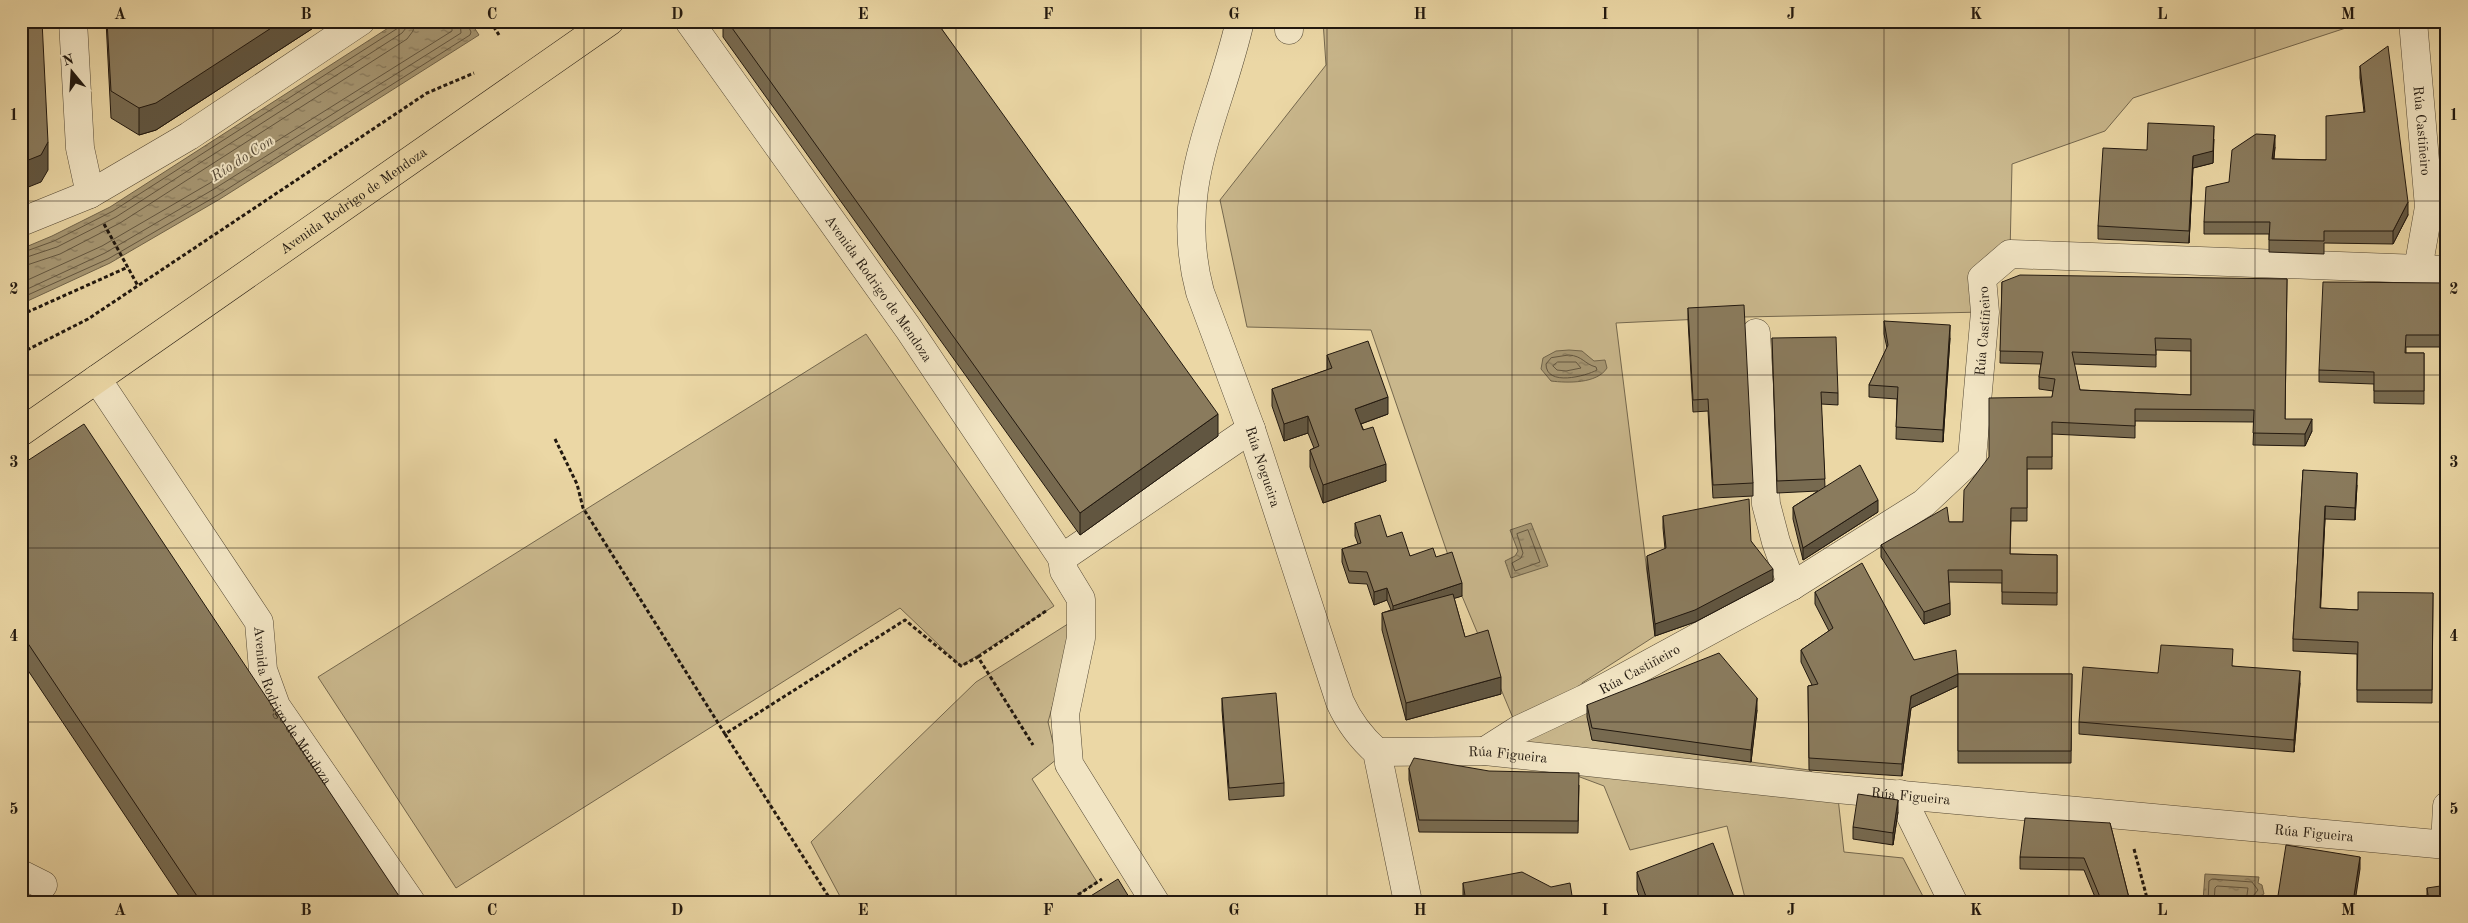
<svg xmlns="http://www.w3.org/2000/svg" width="2468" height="923" font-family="'Old Standard TT',serif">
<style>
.grass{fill:#c9b78c;stroke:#75684e}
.water{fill:url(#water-ripples);stroke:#71644a}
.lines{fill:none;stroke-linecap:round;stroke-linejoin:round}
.shore{stroke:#645740;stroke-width:1}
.minor-casing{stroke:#544834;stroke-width:29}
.major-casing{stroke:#21180f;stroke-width:29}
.path{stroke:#21180f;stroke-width:3;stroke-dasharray:4 2.5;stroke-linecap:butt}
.minor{stroke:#f2e5c4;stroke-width:28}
.major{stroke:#ebd7a5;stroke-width:28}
.wall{fill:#776a50;stroke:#21180f;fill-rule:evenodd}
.shaded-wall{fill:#615641;stroke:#21180f}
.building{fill:#8a7b5d;stroke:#21180f;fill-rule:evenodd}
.grid{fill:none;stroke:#21180f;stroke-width:1;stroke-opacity:0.55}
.labels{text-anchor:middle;stroke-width:4;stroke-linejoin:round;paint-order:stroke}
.street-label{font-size:14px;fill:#21180f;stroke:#f2e5c4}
.water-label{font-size:15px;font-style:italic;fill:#564a37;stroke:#f2e5c4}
.neatline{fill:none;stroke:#21180f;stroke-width:2}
.grid-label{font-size:16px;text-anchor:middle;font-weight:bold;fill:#21180f}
</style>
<defs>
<pattern id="water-ripples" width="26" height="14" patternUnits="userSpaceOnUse" patternTransform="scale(1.25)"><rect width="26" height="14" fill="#a69672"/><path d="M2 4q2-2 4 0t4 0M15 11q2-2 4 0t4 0" fill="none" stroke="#87795c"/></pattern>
</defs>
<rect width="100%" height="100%" fill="#ebd7a5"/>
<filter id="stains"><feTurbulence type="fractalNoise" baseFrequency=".004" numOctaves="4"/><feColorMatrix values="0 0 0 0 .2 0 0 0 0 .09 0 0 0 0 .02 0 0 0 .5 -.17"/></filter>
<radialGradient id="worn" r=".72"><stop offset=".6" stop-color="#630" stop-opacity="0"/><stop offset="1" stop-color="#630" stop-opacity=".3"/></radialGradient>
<!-- grass -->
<g class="grass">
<path d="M1323 21H2367L2133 98 2105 131 2012 164 2010 254 1983 278 1985 312 1744 317 1616 323 1655 636 1582 683 1592 740 1809 770 1837 789 1844 852 1903 858 1926 902H1746L1727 826 1630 850 1604 786 1521 755 1518 730 1462 596 1371 330 1247 327 1220 200 1326 65Z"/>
<path d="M866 334 1054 606 961 666 900 608 456 888 318 677Z"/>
<path d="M1071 622 1057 690 1048 722 1057 759 1032 779 1097 882 1067 902H843L811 842 976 682Z"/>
</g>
<!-- water -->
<g class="water">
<path d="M399 21H470L479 35 220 199 110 263 21 304V249L52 236 110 207Z"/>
<path d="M1569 350 1582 351 1594 361 1605 360 1607 368C1597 384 1567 383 1551 381L1541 369 1543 358 1556 351Z"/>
<path d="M1531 523 1548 566 1511 578 1505 561 1515 556 1518 551 1510 530Z"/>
<path d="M2205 874 2259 877 2258 883 2262 885 2264 894 2258 897 2257 902 2203 901Z"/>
</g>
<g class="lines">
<!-- shore -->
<g class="shore">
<path d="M21 253 54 241 113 211 398 28 401 21"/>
<path d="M21 259 57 247 116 217 402 33 406 28 408 21"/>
<path d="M21 267 60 254 120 223 407 39 413 31 415 21"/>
<path d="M21 283 102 246 210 183 452 31V21"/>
<path d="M21 292 105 253 214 189 461 33 460 21"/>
<path d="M21 298 108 259 218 195 470 35 471 32 466 21"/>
<path d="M1569 355C1583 356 1584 364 1596 367L1597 370C1586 376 1546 387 1546 364L1551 358Z"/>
<path d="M1558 362H1576L1581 368 1566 371 1557 370 1553 366Z"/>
<path d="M1528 530 1540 562 1515 571 1512 563 1521 558 1523 553 1517 534Z"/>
<path d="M2208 902 2209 881 2212 879 2252 882 2258 890 2253 896 2252 902"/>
<path d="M2214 902 2215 888 2217 886 2248 888 2246 902"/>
</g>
<!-- minor casing -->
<g class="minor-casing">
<g id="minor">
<path d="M73 21 80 148 90 194"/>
<path id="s1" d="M689 21 908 328 1062 558"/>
<path id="s2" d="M1240 21C1218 118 1172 187 1200 292L1251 429 1340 702C1349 722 1360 737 1377 752L1408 902"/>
<path d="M1289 21V30"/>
<path id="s3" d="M2413 21 2429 207 2418 269"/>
<path d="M21 222 90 194 189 136 361 21"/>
<path d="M1756 333 1766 504 1776 542 1792 586"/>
<path id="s4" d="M97 379 259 622 263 670 276 706 411 902"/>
<path id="s5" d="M1485 751 1518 730 1584 699 1792 586 1924 503 1972 458 1985 312 1982 278 2010 254 2447 270"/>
<path id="s6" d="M1377 752 1485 751 1837 789 2447 845"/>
<path d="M1900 794 1953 902"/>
<path d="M2445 845 2447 806"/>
<path d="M21 874 43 885"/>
<path d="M1155 902 1069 764 1065 714 1081 638V599L1064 571 1062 558 1251 429"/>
</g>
</g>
<!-- major casing -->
<g class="major-casing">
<g id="major">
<path id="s7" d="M21 432 610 21"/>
</g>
</g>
<!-- path -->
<g class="path">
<path d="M490 21 499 35"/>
<path d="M104 224 138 286"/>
<path d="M21 315 128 267"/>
<path d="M21 353 88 319 427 93 474 73"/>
<path d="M555 439 577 484 583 508 725 734 905 620 961 666 978 657 1033 745"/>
<path d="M978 657 1046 611"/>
<path d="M725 734 832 902"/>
<path d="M2134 849 2148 902"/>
<path d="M1067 902 1102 879"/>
</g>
<!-- minor -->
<use href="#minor" class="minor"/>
<!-- major -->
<use href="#major" class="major"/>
</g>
<!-- wall -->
<g class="wall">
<path d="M106 21H324L156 130 139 135 111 118Z"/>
<path d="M723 21H942L938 24 1218 436 1080 535 723 37Z"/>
<path d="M2360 66 2408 215 2393 244 2324 243V254L2269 252V234H2204V222L2229 182 2275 147 2274 159 2326 160 2364 112 2360 78Z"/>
<path d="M2214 139 2213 163 2193 168 2189 243 2098 239V226L2147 150Z"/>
<path d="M2287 279 2285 419 2312 431 2305 446 2253 445 2254 422 2135 421V438L2052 434V469H2027V521H2011L2010 554 2057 555V605L2002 604V583L1949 582 1950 615 1924 624 1881 557V545L1949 522H1963L2052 397 2053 391 2039 389V377L2041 364 2000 363 2002 282ZM2156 350 2191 351V395L2080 390 2074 364 2156 367Z"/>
<path d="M2447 283 2446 347H2406V353H2424V404L2374 403V384L2319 382V370Z"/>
<path d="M1688 308 1753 483V496L1713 498 1708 411 1693 412 1688 320Z"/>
<path d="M1884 321 1950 338 1943 442 1896 439 1897 399 1869 397V385L1887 348 1884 334Z"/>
<path d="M1772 338 1838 393V405L1821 404 1825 487 1878 512 1803 560 1793 519V507L1818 491 1777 493Z"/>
<path d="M1327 355 1388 414 1361 424 1386 481 1323 503 1310 467V450L1314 448 1308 433 1284 441 1272 406V389L1327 370Z"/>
<path d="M21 465 403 902H183L21 660Z"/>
<path d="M2303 470 2357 485 2355 520 2325 519 2320 608 2358 610 2433 593 2432 703 2357 702V654L2293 651V639Z"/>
<path d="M1663 516 1751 541 1773 581 1695 622 1655 636 1647 569V556L1665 549 1663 528Z"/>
<path d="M1355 523 1387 537 1410 556 1436 557 1462 596 1454 598 1465 637 1501 694 1406 720 1382 630V613L1391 610 1387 600 1374 605 1367 584 1349 583 1342 562V549L1358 544 1355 536Z"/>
<path d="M1815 592 1914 660 1958 674H2072L2071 763H1958V686L1911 708 1902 776 1809 770 1808 686 1812 685 1801 662V650L1829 631 1815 604Z"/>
<path d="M2233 666 2300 683 2294 752 2079 734V722L2158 673Z"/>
<path d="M1222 698 1284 783V796L1229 800 1222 710Z"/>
<path d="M1587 705 1757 710 1751 762 1592 740 1587 717Z"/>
<path d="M1409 768 1579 785 1578 833 1419 832 1409 780Z"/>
<path d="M1898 812 1893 845 1853 839V827Z"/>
<path d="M2110 823 2130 902H2097L2084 870 2020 869V857Z"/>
<path d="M1637 872 1736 902H1641L1637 890Z"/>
<path d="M1463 883 1573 902H1464L1463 896Z"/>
<path d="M2427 888 2447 902H2427Z"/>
</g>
<!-- shaded-wall -->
<g class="shaded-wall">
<path d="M282 21H324L156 130 139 135V108Z"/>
<path d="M2214 126 2213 163 2193 168 2189 243 2193 156Z"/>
<path d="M2275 135V147L2272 171V159Z"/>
<path d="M48 142V170L41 182 21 190V163Z"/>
<path d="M2408 202V215L2393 244V231Z"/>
<path d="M1950 325V338L1943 442V430Z"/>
<path d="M1388 397V414L1355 426V409Z"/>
<path d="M1218 414V436L1080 535V513Z"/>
<path d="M1308 416V433L1284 441V424Z"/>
<path d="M2312 419V431L2305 446V434Z"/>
<path d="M1386 464V481L1323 503V485Z"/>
<path d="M2357 473V485L2355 520V508Z"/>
<path d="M1878 500V512L1803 560V548Z"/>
<path d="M2325 506V519L2320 620V608Z"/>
<path d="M1773 569V581L1695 622 1655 636V624Z"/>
<path d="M1462 583V596L1393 618V606Z"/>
<path d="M1387 588V600L1374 605V592Z"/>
<path d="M1950 603V615L1924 624V612Z"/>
<path d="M2300 671V683L2294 752V740Z"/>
<path d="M1958 674V686L1911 708 1902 776V764L1911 696Z"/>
<path d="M1501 677V694L1406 720V703Z"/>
<path d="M1757 698V710L1751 762V750Z"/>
<path d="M1898 800V812L1893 845V833Z"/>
<path d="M2360 857V869L2355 902H2353Z"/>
</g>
<!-- building -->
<g class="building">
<path d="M21 21H42L48 142 41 155 21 163Z"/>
<path d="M107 21H282L156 103 139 108 111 91Z"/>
<path d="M727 21H936L1218 414 1080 513Z"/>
<path d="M2388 46 2408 202 2393 231H2324V241L2269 240 2270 222H2204L2206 187 2229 182 2232 150 2256 134 2275 135 2272 159 2326 160V116L2365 112 2360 66Z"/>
<path d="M2148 123 2214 126 2213 151 2193 156 2189 231 2098 226 2103 148 2147 150Z"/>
<path d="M2020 275 2287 279 2285 419H2312L2305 434 2253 433 2254 410 2135 409V426L2052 422V457H2027V508H2011L2010 554 2057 555V593L2002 592V570H1948L1950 603 1924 612 1881 545 1947 507 1949 522H1963L1964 490 1989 457V398L2052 397 2055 379 2039 377 2043 352 2000 351 2002 282ZM2155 338 2191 339V395L2080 390 2072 352 2156 355Z"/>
<path d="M2323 282 2447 283 2446 335H2406L2405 353H2424V391H2374V372L2319 370Z"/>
<path d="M1744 305 1753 483 1713 485 1708 399 1693 400 1688 308Z"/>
<path d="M1884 321 1950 325 1943 430 1896 427 1898 387 1869 385 1888 345Z"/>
<path d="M1836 337 1838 393 1821 392 1825 479 1777 481 1772 338Z"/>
<path d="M1368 341 1388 397 1355 409 1363 430 1373 427 1386 464 1323 485 1310 450 1319 446 1308 416 1284 424 1272 389 1332 368 1327 355Z"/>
<path d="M84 424 403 902H201L21 633V465Z"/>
<path d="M1860 465 1878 500 1803 548 1793 507Z"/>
<path d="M2303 470 2357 473 2355 508 2325 506 2320 608 2358 610V592L2433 593 2432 690H2357L2358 642 2293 639Z"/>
<path d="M1749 499 1751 541 1773 569 1695 610 1655 624 1647 556 1666 548 1663 516Z"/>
<path d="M1380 515 1387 537 1402 532 1410 556 1433 548 1436 557 1452 552 1462 583 1393 606 1387 588 1374 592 1367 572 1349 571 1342 549 1361 543 1355 523Z"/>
<path d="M1862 563 1914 660 1956 650 1958 674 1911 696 1902 764 1809 758 1808 686 1818 684 1801 650 1833 628 1815 592Z"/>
<path d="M1453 594 1465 637 1488 630 1501 677 1406 703 1382 613Z"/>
<path d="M2161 645 2233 649 2232 666 2300 671 2294 740 2079 722 2083 667 2158 673Z"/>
<path d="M1719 653 1757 698 1751 750 1592 728 1587 705Z"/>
<path d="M1958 674H2072L2071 751H1958Z"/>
<path d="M1276 693 1284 783 1229 788 1222 698Z"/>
<path d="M1414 758 1489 771 1579 773 1578 821 1419 820 1409 768Z"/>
<path d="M1858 794 1898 800 1893 833 1853 827Z"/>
<path d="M2025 818 2110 823 2130 902H2102L2084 858 2020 857Z"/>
<path d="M1713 843 1736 902H1648L1637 872Z"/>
<path d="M2286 845 2360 857 2353 902H2277Z"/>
<path d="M1522 872 1551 887 1570 883 1573 902H1466L1463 883Z"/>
<path d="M1118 879 1132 902H1081Z"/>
<path d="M2447 885V902H2429L2427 888Z"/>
</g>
<!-- grid -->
<path class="grid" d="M213 21V902M399 21V902M584 21V902M770 21V902M956 21V902M1141 21V902M1327 21V902M1512 21V902M1698 21V902M1884 21V902M2069 21V902M2255 21V902M21 201H2447M21 375H2447M21 548H2447M21 722H2447"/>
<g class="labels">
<!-- street labels -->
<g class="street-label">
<text dy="5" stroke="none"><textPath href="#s3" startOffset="110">Rúa Castiñeiro</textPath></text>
<text dy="5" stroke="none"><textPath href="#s7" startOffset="405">Avenida Rodrigo de Mendoza</textPath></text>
<text dy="5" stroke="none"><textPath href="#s1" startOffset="328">Avenida Rodrigo de Mendoza</textPath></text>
<text dy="5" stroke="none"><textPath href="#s5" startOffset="698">Rúa Castiñeiro</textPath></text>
<text dy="5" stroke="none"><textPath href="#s2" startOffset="464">Rúa Nogueira</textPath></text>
<text dy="5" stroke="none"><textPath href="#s5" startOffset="175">Rúa Castiñeiro</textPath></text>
<text dy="5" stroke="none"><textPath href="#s4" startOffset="384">Avenida Rodrigo de Mendoza</textPath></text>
<text dy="5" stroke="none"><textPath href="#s6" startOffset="131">Rúa Figueira</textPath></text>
<text dy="5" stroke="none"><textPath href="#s6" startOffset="536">Rúa Figueira</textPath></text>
<text dy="5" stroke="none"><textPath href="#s6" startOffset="941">Rúa Figueira</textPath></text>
</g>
<!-- water labels -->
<g class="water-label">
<text transform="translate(242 158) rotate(-33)" y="5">Río do Con</text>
</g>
</g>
<!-- margin -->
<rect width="2468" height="923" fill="none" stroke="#ebd7a5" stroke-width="55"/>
<!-- north arrow -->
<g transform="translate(72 72) rotate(342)" stroke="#f2e5c4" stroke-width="4" paint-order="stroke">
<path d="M0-4L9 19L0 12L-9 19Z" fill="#21180f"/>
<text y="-8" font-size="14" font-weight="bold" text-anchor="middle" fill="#21180f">N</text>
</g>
<rect x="28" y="28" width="2412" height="868" class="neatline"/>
<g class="grid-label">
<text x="120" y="19">A</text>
<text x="306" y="19">B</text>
<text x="492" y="19">C</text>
<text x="677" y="19">D</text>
<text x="863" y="19">E</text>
<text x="1048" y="19">F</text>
<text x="1234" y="19">G</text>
<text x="1420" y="19">H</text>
<text x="1605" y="19">I</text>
<text x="1791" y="19">J</text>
<text x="1976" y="19">K</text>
<text x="2162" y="19">L</text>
<text x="2348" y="19">M</text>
<text x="14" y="120">1</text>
<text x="2454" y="120">1</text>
<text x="14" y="294">2</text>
<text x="2454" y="294">2</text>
<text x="14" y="467">3</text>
<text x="2454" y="467">3</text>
<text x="14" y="641">4</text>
<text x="2454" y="641">4</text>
<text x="14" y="814">5</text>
<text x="2454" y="814">5</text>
<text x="120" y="915">A</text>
<text x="306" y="915">B</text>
<text x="492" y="915">C</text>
<text x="677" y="915">D</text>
<text x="863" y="915">E</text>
<text x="1048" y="915">F</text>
<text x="1234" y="915">G</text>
<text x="1420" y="915">H</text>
<text x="1605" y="915">I</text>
<text x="1791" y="915">J</text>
<text x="1976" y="915">K</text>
<text x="2162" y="915">L</text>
<text x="2348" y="915">M</text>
</g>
<rect width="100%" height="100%" filter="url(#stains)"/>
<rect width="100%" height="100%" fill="url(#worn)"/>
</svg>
